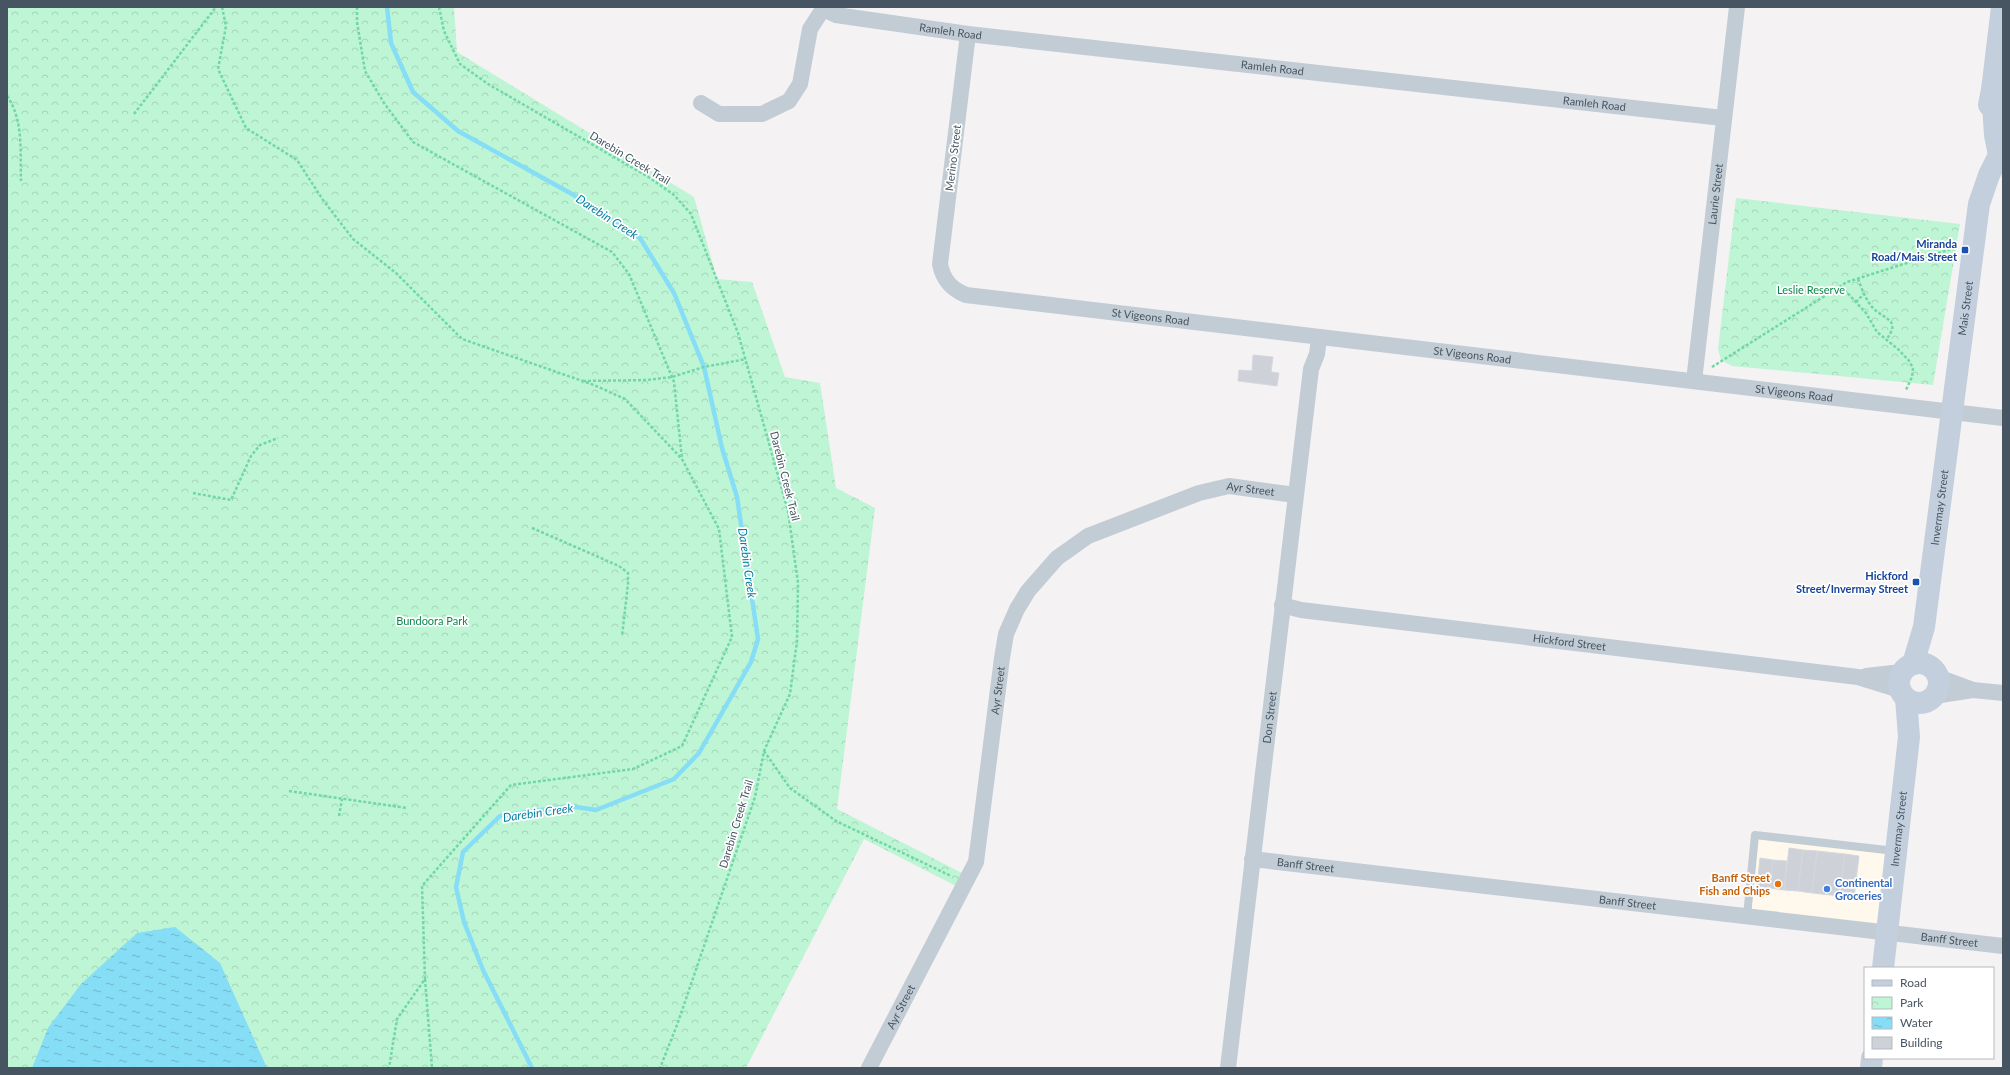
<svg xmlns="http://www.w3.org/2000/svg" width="2010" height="1075" font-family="Lato,sans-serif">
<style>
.commercial{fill:#fef9ec}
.park{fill:url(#park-crowns)}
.water{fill:url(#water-ripples)}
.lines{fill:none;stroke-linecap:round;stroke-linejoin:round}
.stream{stroke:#86ddf6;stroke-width:4.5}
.building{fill:#ced1d8;stroke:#d5d8de}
.path{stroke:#71d7a6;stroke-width:2.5;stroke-dasharray:3 2;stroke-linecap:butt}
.lane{stroke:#c2ccd5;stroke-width:8}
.street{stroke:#c2ccd5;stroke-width:16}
.secondary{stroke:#c3cfdc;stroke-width:22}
.transit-dot{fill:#1a4fb4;stroke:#fff;stroke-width:1.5}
.food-dot{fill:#e8710a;stroke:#fff;stroke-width:1.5}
.shop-dot{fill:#3f7fe0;stroke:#fff;stroke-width:1.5}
.labels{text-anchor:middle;stroke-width:3.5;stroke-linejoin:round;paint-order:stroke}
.street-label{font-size:11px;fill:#475562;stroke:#fff}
.transit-label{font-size:11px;font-weight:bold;fill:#164399;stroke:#fff;text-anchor:end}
.park-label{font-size:11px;fill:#0d884c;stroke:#fff}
.food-label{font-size:11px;font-weight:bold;fill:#c56008;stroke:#fff;text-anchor:end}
.shop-label{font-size:11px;font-weight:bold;fill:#366cbe;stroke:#fff;text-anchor:start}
.water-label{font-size:12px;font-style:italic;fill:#0380a2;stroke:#fff}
</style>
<defs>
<pattern id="park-crowns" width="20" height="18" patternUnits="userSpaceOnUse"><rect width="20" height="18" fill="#bef5d4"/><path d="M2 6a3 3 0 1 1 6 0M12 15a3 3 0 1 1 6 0" fill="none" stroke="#a5d4b9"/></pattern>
<pattern id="water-ripples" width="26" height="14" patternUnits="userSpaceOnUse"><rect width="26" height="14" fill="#86ddf6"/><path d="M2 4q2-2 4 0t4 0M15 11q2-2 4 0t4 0" fill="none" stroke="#6fb6cb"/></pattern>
</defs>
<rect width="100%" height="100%" fill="#f4f2f2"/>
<!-- commercial -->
<path class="commercial" d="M1755 835 1887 851 1880 925 1747 909Z"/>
<!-- park -->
<g class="park">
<path d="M7 7H454L457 52 694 197 717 279 752 282 785 377 820 383 836 488 875 508 837 809 962 873 956 886 864 839 746 1068H7Z"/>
<path d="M1736 198 1960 224 1933 385 1732 366 1721 360 1718 349Z"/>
</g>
<!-- water -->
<path class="water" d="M175 927 220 963 267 1068H32L48 1028 81 984 137 933Z"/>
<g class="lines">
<!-- stream -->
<path class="stream" d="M387 7 391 43 413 92 458 131 572 194 640 238 674 293 704 367 722 448 737 497 758 639 751 662 699 753 674 779 596 810 569 806 500 816 463 852 456 887 464 922 483 970 532 1068"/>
</g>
<!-- building -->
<g class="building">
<path d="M1253 355 1273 357 1271 372 1279 373 1277 386 1238 381 1239 370 1252 371Z"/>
<path d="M1789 848 1803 850 1798 891 1784 890Z"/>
<path d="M1803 850 1817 851 1812 893 1798 891Z"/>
<path d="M1817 851 1845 854 1840 896 1812 893Z"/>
<path d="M1845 854 1859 856 1854 898 1840 896Z"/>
<path d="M1760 858 1773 860 1770 888 1757 886Z"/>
<path d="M1773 860 1787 861 1784 890 1770 888Z"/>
</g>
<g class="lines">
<!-- path -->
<g class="path">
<path d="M222 7 226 26 218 69 246 128 297 160 323 200 353 239 396 273 462 339 594 385 625 399 682 459"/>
<path d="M357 7V22L365 71 384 103 413 142 612 252 629 274 674 382 682 459 719 529 732 637 682 746 633 769 511 785 422 886 425 979 397 1019 389 1068"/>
<path d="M439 7 444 31 460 64 488 84 650 178 674 195 691 214 738 333 788 511 798 583 797 641 790 694 764 751 755 797 677 1025 660 1068"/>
<path d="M7 96C24 120 20 153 21 181"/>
<path d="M134 114 216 7"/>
<path d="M1858 279C1862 289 1866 301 1874 309 1886 320 1901 320 1886 340"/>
<path d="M1841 286 1866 313 1877 332 1899 350 1910 362 1913 369 1912 377 1906 390"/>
<path d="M1856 302 1864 294"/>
<path d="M1712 367 1847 282 1951 249H1955"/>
<path d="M583 381 647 380 672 377 704 367 746 359"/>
<path d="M193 493 231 500 251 456 260 445 278 438"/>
<path d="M532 528 619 566 628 573V584L622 636"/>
<path d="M764 751 790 788 836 821 951 876"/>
<path d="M289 791 407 808"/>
<path d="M339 816 342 799"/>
<path d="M425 979 432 1068"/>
</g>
<!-- lane -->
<path class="lane" d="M1747 916 1755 835 1895 851"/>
<!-- street -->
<g class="street">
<path id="s1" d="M823 9 836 15 968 34 1723 118"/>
<path id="s2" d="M968 34 940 264C943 280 951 289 966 295L2003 418"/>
<path d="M701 103 719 114H762L789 101 800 84 810 29 823 9"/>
<path id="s3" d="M1694 381 1737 7"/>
<path id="s4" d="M1282 605 1301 610 1858 677 1900 690"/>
<path d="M1866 676 1902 672"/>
<path d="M1938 677 1973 690 2003 693"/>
<path d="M1934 696 1973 690"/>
<path id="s5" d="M1252 859 2003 946"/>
<path id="s6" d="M869 1068 976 862 1002 658 1006 634 1017 609 1028 591 1057 558 1088 536 1199 493 1229 486 1295 495"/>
<path id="s7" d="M1228 1068 1311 369 1317 354 1319 338"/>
</g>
<!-- secondary -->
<g class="secondary">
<path d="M1989 105 1992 90 2002 7"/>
<circle cx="1919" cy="683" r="20"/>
<path id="s8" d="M1913 664 1924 627 1979 204 1989 175 1999 155 1995 135 1992 90"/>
<path id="s9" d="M1883 968 1909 737 1906 698"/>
<path d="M1871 1068 1872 1058"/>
</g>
</g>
<!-- markers -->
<g class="transit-dot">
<rect x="1961" y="246" width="8" height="8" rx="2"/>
<rect x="1912" y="578" width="8" height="8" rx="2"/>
</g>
<circle class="food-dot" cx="1778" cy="884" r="4"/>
<circle class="shop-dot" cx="1827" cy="889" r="4"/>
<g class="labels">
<!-- street labels -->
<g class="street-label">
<text dy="4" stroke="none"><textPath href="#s1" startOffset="130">Ramleh Road</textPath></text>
<text dy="4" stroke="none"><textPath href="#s1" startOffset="454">Ramleh Road</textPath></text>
<text dy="4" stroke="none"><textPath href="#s1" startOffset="778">Ramleh Road</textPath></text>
<text transform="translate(630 158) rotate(31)" y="4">Darebin Creek Trail</text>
<text transform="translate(953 158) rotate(-83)" y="4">Merino Street</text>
<text dy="4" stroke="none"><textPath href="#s3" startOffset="188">Laurie Street</textPath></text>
<text dy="4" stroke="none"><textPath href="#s8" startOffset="360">Mais Street</textPath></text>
<text dy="4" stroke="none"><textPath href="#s2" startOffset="460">St Vigeons Road</textPath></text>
<text dy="4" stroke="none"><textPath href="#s2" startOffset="784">St Vigeons Road</textPath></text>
<text dy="4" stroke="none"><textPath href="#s2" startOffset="1108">St Vigeons Road</textPath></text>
<text transform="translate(785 476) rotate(76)" y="4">Darebin Creek Trail</text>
<text dy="4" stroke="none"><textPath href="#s6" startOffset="764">Ayr Street</textPath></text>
<text dy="4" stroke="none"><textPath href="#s8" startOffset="159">Invermay Street</textPath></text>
<text dy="4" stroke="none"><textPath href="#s4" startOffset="290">Hickford Street</textPath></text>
<text dy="4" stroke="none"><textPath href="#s6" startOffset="405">Ayr Street</textPath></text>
<text dy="4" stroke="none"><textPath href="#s7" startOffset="353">Don Street</textPath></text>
<text transform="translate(736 824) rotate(-73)" y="4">Darebin Creek Trail</text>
<text dy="4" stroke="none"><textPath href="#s9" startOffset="140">Invermay Street</textPath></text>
<text dy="4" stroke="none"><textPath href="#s5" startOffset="54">Banff Street</textPath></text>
<text dy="4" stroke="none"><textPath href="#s5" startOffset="378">Banff Street</textPath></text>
<text dy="4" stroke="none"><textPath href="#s5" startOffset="702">Banff Street</textPath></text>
<text dy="4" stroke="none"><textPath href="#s6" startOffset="69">Ayr Street</textPath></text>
</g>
<!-- transit labels -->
<g class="transit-label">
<text x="1957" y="248">Miranda<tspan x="1957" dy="13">Road/Mais Street</tspan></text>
<text x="1908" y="580">Hickford<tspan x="1908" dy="13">Street/Invermay Street</tspan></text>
</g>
<!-- park labels -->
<g class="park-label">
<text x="1811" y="294">Leslie Reserve</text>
<text x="432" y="625">Bundoora Park</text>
</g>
<!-- food labels -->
<g class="food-label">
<text x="1770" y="882">Banff Street<tspan x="1770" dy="13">Fish and Chips</tspan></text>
</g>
<!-- shop labels -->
<g class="shop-label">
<text x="1835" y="887">Continental<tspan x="1835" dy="13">Groceries</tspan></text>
</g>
<!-- water labels -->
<g class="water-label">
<text transform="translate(607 217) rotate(33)" y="4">Darebin Creek</text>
<text transform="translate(747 563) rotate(82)" y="4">Darebin Creek</text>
<text transform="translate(538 813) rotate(-8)" y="4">Darebin Creek</text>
</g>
</g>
<!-- border -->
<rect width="2010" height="1075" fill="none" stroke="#475562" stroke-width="16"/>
<!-- legend -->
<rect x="1864" y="967" width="130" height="92" fill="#ffffff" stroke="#b5bbc0"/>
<rect x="1872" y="980" width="20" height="6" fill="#c3cfdc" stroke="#b5bbc0"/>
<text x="1900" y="987" font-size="12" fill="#475562">Road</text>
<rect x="1872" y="997" width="20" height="12" fill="url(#park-crowns)" stroke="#b5bbc0"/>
<text x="1900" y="1007" font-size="12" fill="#475562">Park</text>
<rect x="1872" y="1017" width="20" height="12" fill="url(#water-ripples)" stroke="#b5bbc0"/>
<text x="1900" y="1027" font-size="12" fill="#475562">Water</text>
<rect x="1872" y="1037" width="20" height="12" fill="#ced1d8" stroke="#b5bbc0"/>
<text x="1900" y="1047" font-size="12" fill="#475562">Building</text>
</svg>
